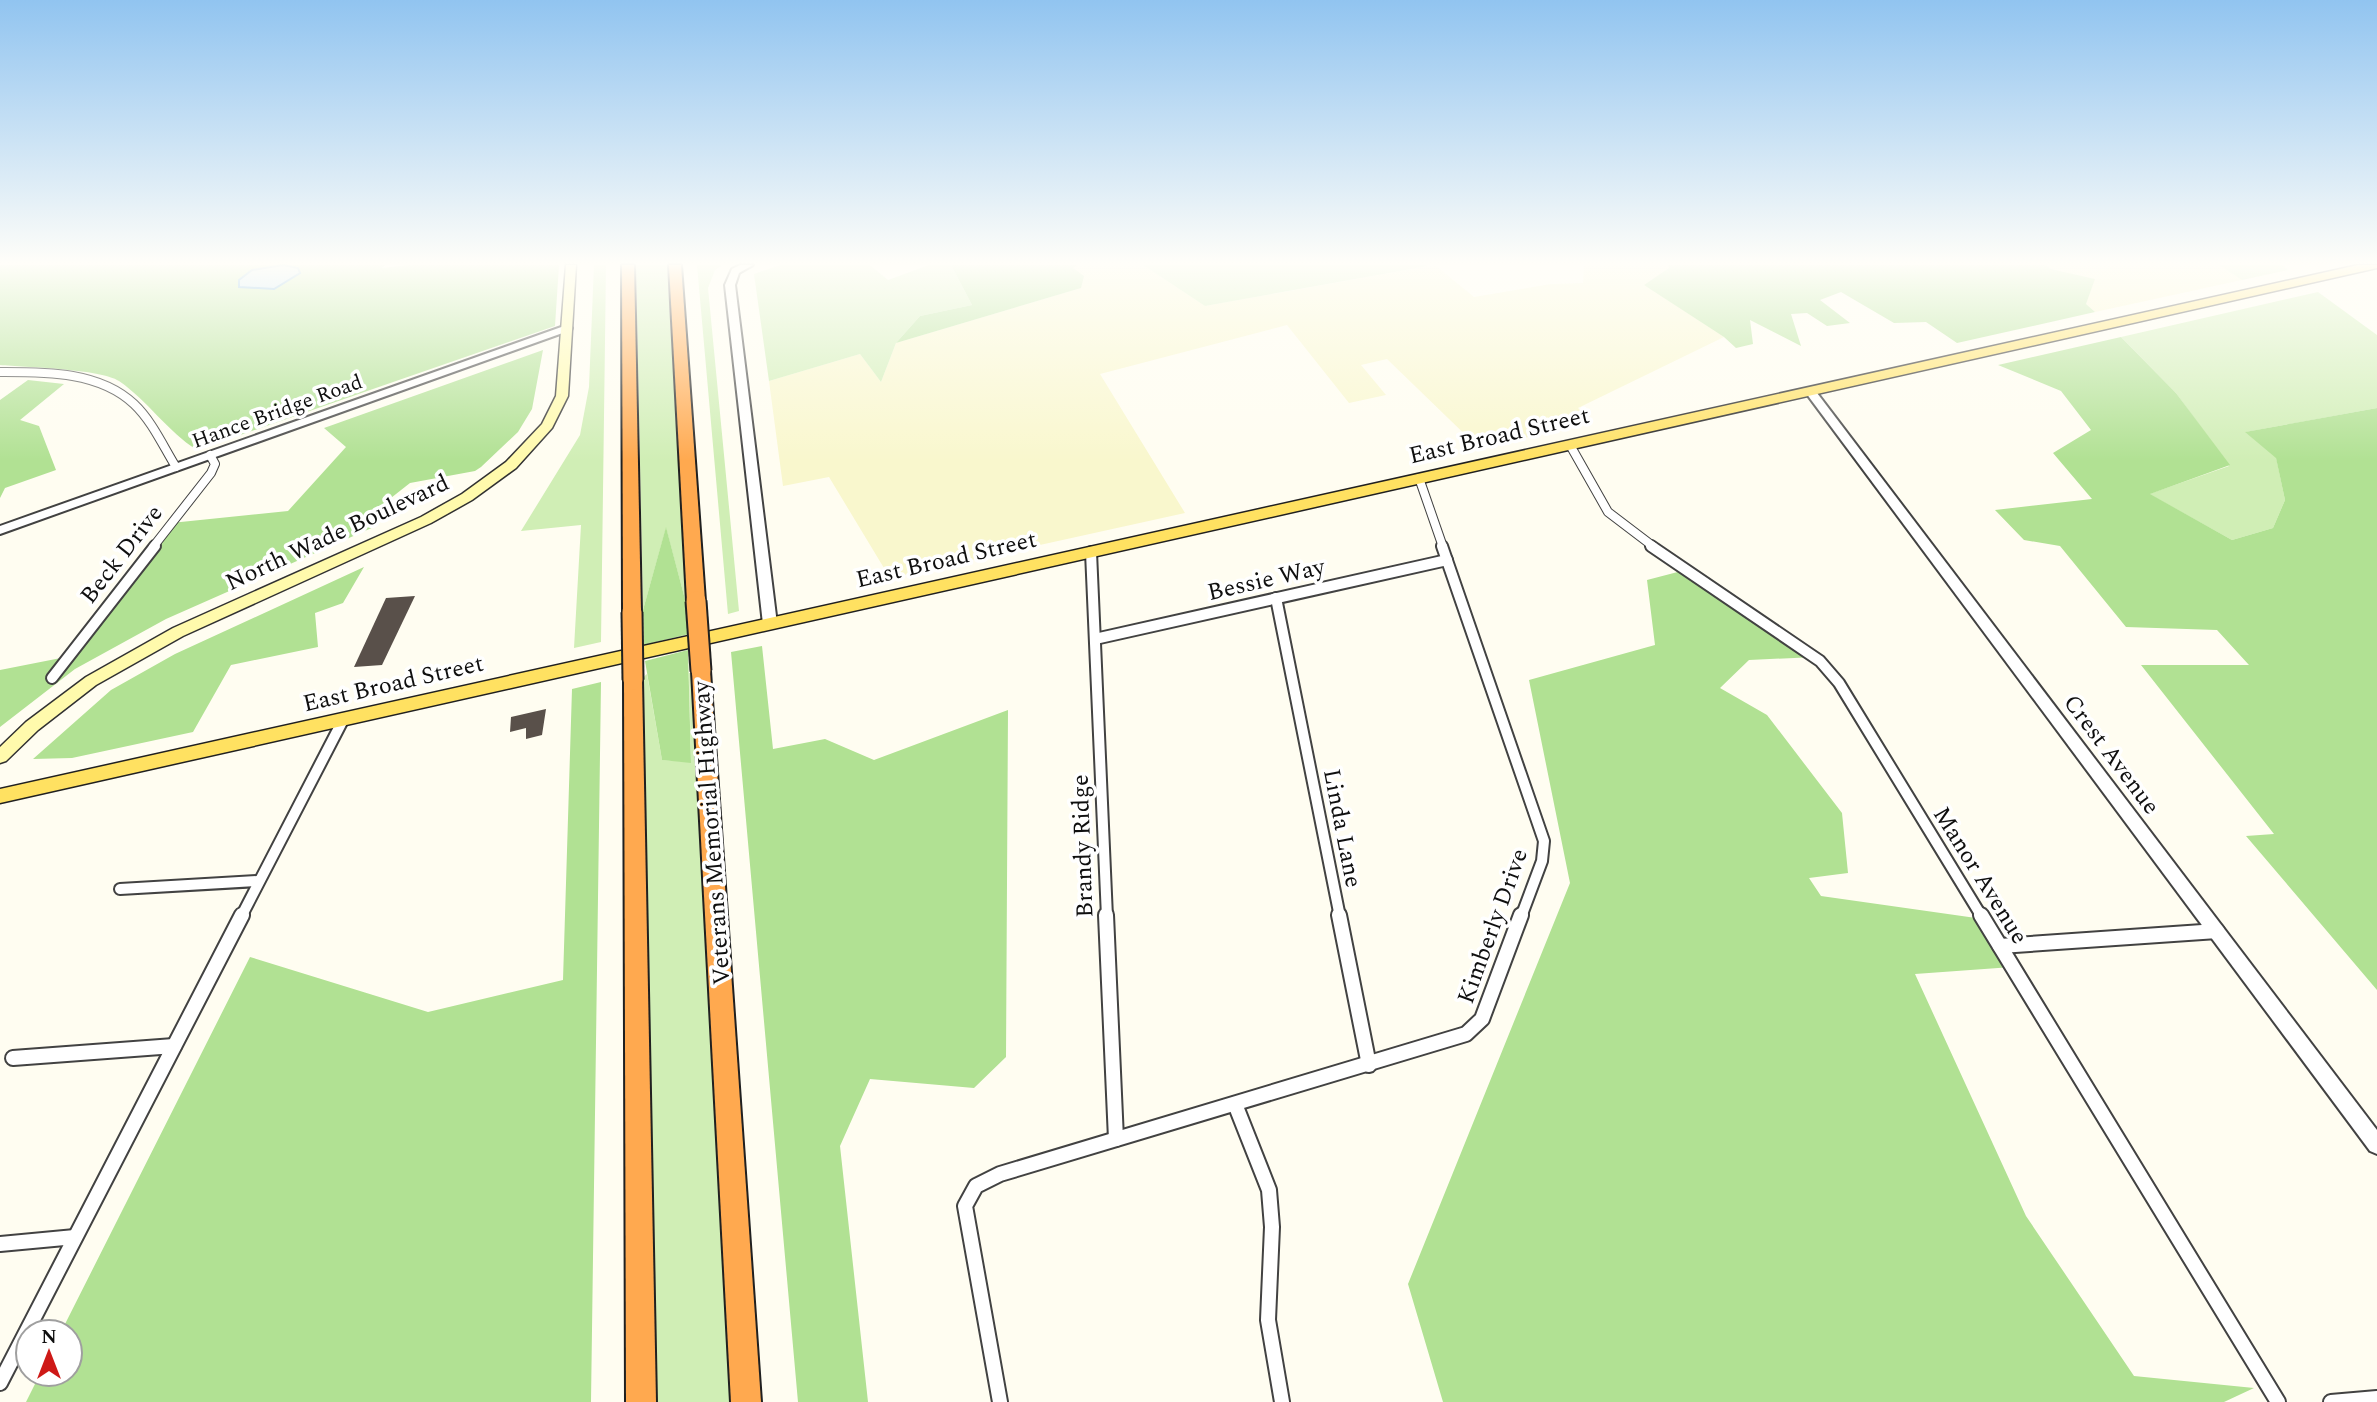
<svg xmlns="http://www.w3.org/2000/svg" width="2377" height="1402" font-family="Spectral,serif">
<style>
.farmland{fill:#f9f7cd}
.green{fill:#d0eeb5}
.forest{fill:#b1e193}
.water{fill:#afdbfc;stroke:#2e8ddb;stroke-width:2}
.building{fill:#59504a}
.lines{fill:none;stroke-linecap:round;stroke-linejoin:round}
.minor-far2-casing{stroke:#424242;stroke-width:10}
.minor-far1-casing{stroke:#424242;stroke-width:14}
.minor-casing{stroke:#424242;stroke-width:18}
.tertiary-casing{stroke:#424242;stroke-width:4}
.secondary-casing{stroke:#313131;stroke-width:3}
.primary-casing{stroke:#202020;stroke-width:3}
.motorway-casing{stroke:#202020;stroke-width:4}
.minor-far2{stroke:#fff;stroke-width:8}
.minor-far1{stroke:#fff;stroke-width:10}
.minor{stroke:#fff;stroke-width:14}
.tertiary{fill:#fff;fill-rule:evenodd}
.secondary{fill:#fffaac;fill-rule:evenodd}
.primary{fill:#ffe161;fill-rule:evenodd}
.motorway{fill:#ffa94f;fill-rule:evenodd}
.motorway-bridge-casing{stroke:#202020;stroke-width:23;stroke-linecap:butt}
.motorway-bridge{stroke:#ffa94f;stroke-width:19}
.labels{text-anchor:middle;stroke-width:7;stroke-linejoin:round;paint-order:stroke}
.far-street-label{font-size:21px;fill:#0f0f0f;stroke:#fff}
.street-label{font-size:24px;fill:#0f0f0f;stroke:#fff}
</style>
<rect width="100%" height="100%" fill="#fffdf1"/>
<!-- farmland -->
<g class="farmland">
<path d="M1077 265H1143L1205 306 1435 265 1474 297 1551 284 1583 283 1584 265H1668L1669 268 1645 285 1724 337 1578 408 1592 423 1479 448 1387 359 1361 365 1386 395 1349 403 1287 325 1100 374 1185 513 890 578 829 477 783 486 769 381 860 354 881 382 896 343 1081 288 1073 267Z"/>
<path d="M2046 265H2219L2242 280 2095 312 2086 304 2094 279 2051 269Z"/>
</g>
<!-- green -->
<g class="green">
<path d="M594 265H606L601 642 574 648 581 525 521 531 580 435 589 387Z"/>
<path d="M636 265H667L686 603 666 528 643 610Z"/>
<path d="M697 265H722L715 270 708 288 739 611 728 614Z"/>
<path d="M780 265H870L888 280 929 265H951L972 305 920 316 896 343 881 382 860 354 769 381 754 274Z"/>
<path d="M1143 265H1426L1428 266 1205 306Z"/>
<path d="M2219 265H2282L2288 270 2242 280Z"/>
<path d="M2318 292 2377 335V408L2246 432 2276 457 2285 500 2273 528 2232 540 2149 494 2229 466 2176 393 2121 337Z"/>
<path d="M689 673H694L735 1402H653L641 679 647 674 662 760 691 762Z"/>
</g>
<!-- forest -->
<g class="forest">
<path d="M0 265H279L269 266 298 268 283 265H385L382 268 409 265H559L555 326 197 450C167 431 148 401 119 381 101 369 24 367 0 365Z"/>
<path d="M951 265H1077L1073 268 1084 276 1081 288 896 343 920 316 972 305Z"/>
<path d="M1668 265H2046L2051 269 2095 279 2086 304 2095 312 1957 343 1926 322 1894 323 1841 292 1820 300 1850 323 1827 326 1807 313 1791 314 1801 346 1750 320 1753 344 1736 348 1724 337 1644 285 1669 268Z"/>
<path d="M2121 337 2176 393 2230 465 2150 494 2232 540 2273 528 2285 500 2276 458 2245 432 2377 408V990L2246 836 2274 834 2141 665H2249L2217 630 2126 627 2060 546 2024 540 1995 510 2092 499 2053 453 2091 430 2061 391 1998 365Z"/>
<path d="M543 350 532 409 518 432 481 467 475 471 410 483 382 505 376 526 166 619 75 669 0 727V670L71 656 171 523 288 511 346 447 324 428Z"/>
<path d="M28 380 64 384 20 420 39 426 56 470 5 488 0 498V400Z"/>
<path d="M666 527 686 603 689 634 644 645 643 610Z"/>
<path d="M364 567 343 603 315 613 318 647 231 665 193 732 72 758 33 759 111 690 175 654Z"/>
<path d="M1693 568 1816 657 1749 660 1720 688 1767 715 1842 813 1848 873 1809 878 1821 896 1983 919 2012 967 1915 974 2026 1216 2134 1376 2254 1388 2224 1402H1443L1408 1284 1570 883 1529 680 1655 645 1647 580Z"/>
<path d="M762 646 773 749 825 739 874 760 1008 710 1006 1057 974 1088 870 1079 840 1146 868 1402H798L731 652Z"/>
<path d="M688 650 691 763 662 760 645 661Z"/>
<path d="M601 682 591 1402H26L40 1374H70V1332H61L250 957 428 1012 563 980 572 689Z"/>
</g>
<!-- water -->
<path class="water" d="M283 265 298 268 300 273 274 289 239 287V280L252 270Z"/>
<!-- building -->
<g class="building">
<path d="M415 596 382 665 354 667 386 598Z"/>
<path d="M546 709 542 735 526 739V728L510 732 511 717Z"/>
</g>
<g class="lines">
<!-- minor-far2 casing -->
<g class="minor-far2-casing">
<g id="minor-far2">
<path d="M0 372C45 372 99 371 134 404 152 421 163 446 176 467"/>
<path d="M1570 445 1608 512 1654 547"/>
<path d="M1419 478 1443 547"/>
<path d="M153 547 211 473 215 464 210 455"/>
</g>
</g>
<!-- minor-far1 casing -->
<g class="minor-far1-casing">
<g id="minor-far1">
<path d="M1442 546 1544 841 1542 861 1521 917"/>
<path d="M1651 546 1820 661 1839 683 1982 917"/>
<path d="M1091 552 1107 917"/>
<path d="M1276 598 1340 917"/>
<path d="M1095 639 1447 560"/>
<path d="M52 678 155 546"/>
<path d="M120 889 258 881"/>
<path d="M241 917 343 720"/>
</g>
</g>
<!-- minor casing -->
<g class="minor-casing">
<g id="minor">
<path d="M1106 915 1116 1139"/>
<path d="M1339 915 1369 1065"/>
<path d="M1981 915 2278 1402"/>
<path d="M2000 946 2217 931"/>
<path d="M13 1058 174 1046"/>
<path d="M1235 1104 1269 1190 1272 1227 1268 1320 1282 1402"/>
<path d="M0 1244 75 1237"/>
<path d="M0 1383 242 915"/>
<path d="M1000 1402 965 1206 976 1186 1000 1174 1466 1034 1482 1019 1521 915"/>
<path d="M2331 1402 2377 1398"/>
</g>
</g>
<!-- tertiary casing -->
<g class="tertiary-casing">
<g id="tertiary">
<path d="M740 265H753L739 273 735 285 777 624 770 628 763 624 725 285 732 269Z"/>
<path d="M567 325 572 328 571 330 0 534V526Z"/>
<path d="M1810 388 1814 389 2377 1130V1154L2370 1151 1806 393 1805 391Z"/>
</g>
</g>
<!-- secondary casing -->
<g class="secondary-casing">
<path id="secondary" d="M566 265H576L568 396 552 428 516 468 472 500 431 523 183 636 96 685 38 730 6 761 0 763V747L26 722 86 677 173 628 421 517 462 494 506 462 542 424 556 396Z"/>
</g>
<!-- primary casing -->
<g class="primary-casing">
<path id="primary" d="M2358 265H2377V268L0 803V789Z"/>
</g>
<!-- motorway casing -->
<g class="motorway-casing">
<g id="motorway">
<path d="M622 265H634L641 612 632 618 623 612Z"/>
<path d="M669 265H681L705 601 696 607 687 601Z"/>
<path d="M701 664 708 666 710 671 761 1402H731L692 671 694 666Z"/>
<path d="M633 673 640 675 642 680 656 1402H626L624 680 626 675Z"/>
</g>
</g>
<!-- minor-far2 -->
<use href="#minor-far2" class="minor-far2"/>
<!-- minor-far1 -->
<use href="#minor-far1" class="minor-far1"/>
<!-- minor -->
<use href="#minor" class="minor"/>
<!-- tertiary -->
<use href="#tertiary" class="tertiary"/>
<!-- secondary -->
<use href="#secondary" class="secondary"/>
<!-- primary -->
<use href="#primary" class="primary"/>
<!-- motorway -->
<use href="#motorway" class="motorway"/>
<!-- motorway-bridge casing -->
<g class="motorway-bridge-casing">
<g id="motorway-bridge">
<path d="M696 601 701 671"/>
<path d="M632 612 633 680"/>
</g>
</g>
<!-- motorway-bridge -->
<use href="#motorway-bridge" class="motorway-bridge"/>
</g>
<!-- sky -->
<linearGradient id="sky" x2="0" y2="1"><stop stop-color="#91c4f0"/><stop offset="0.57" stop-color="#fffef9"/><stop offset="1" stop-color="#fffef9" stop-opacity="0"/></linearGradient>
<rect width="2377" height="461" fill="url(#sky)"/>
<g class="labels">
<!-- far-street labels -->
<g class="far-street-label">
<text transform="translate(277 411) rotate(-20)" y="7">Hance Bridge Road</text>
</g>
<!-- street labels -->
<g class="street-label">
<text transform="translate(1499 435) rotate(-13)" y="8">East Broad Street</text>
<text transform="translate(337 532) rotate(-25)" y="8">North Wade Boulevard</text>
<text transform="translate(121 554) rotate(-52)" y="8">Beck Drive</text>
<text transform="translate(946 559) rotate(-13)" y="8">East Broad Street</text>
<text transform="translate(1266 579) rotate(-13)" y="8">Bessie Way</text>
<text transform="translate(393 683) rotate(-13)" y="8">East Broad Street</text>
<text transform="translate(2112 754) rotate(53)" y="8">Crest Avenue</text>
<text transform="translate(1343 828) rotate(79)" y="8">Linda Lane</text>
<text transform="translate(711 833) rotate(-94)" y="8">Veterans Memorial Highway</text>
<text transform="translate(1082 846) rotate(-92)" y="8">Brandy Ridge</text>
<text transform="translate(1981 875) rotate(58)" y="8">Manor Avenue</text>
<text transform="translate(1492 926) rotate(-70)" y="8">Kimberly Drive</text>
</g>
</g>
<!-- north arrow -->
<g transform="translate(49 1353)"><circle r="33" fill="#ffffff" stroke="#9f9f9f" stroke-width="2"/>
<path d="M0-5L12 26L0 18L-12 26Z" fill="#ce1917"/>
<text y="-10" font-size="19" font-weight="bold" text-anchor="middle" fill="#0f0f0f">N</text>
</g>
</svg>
